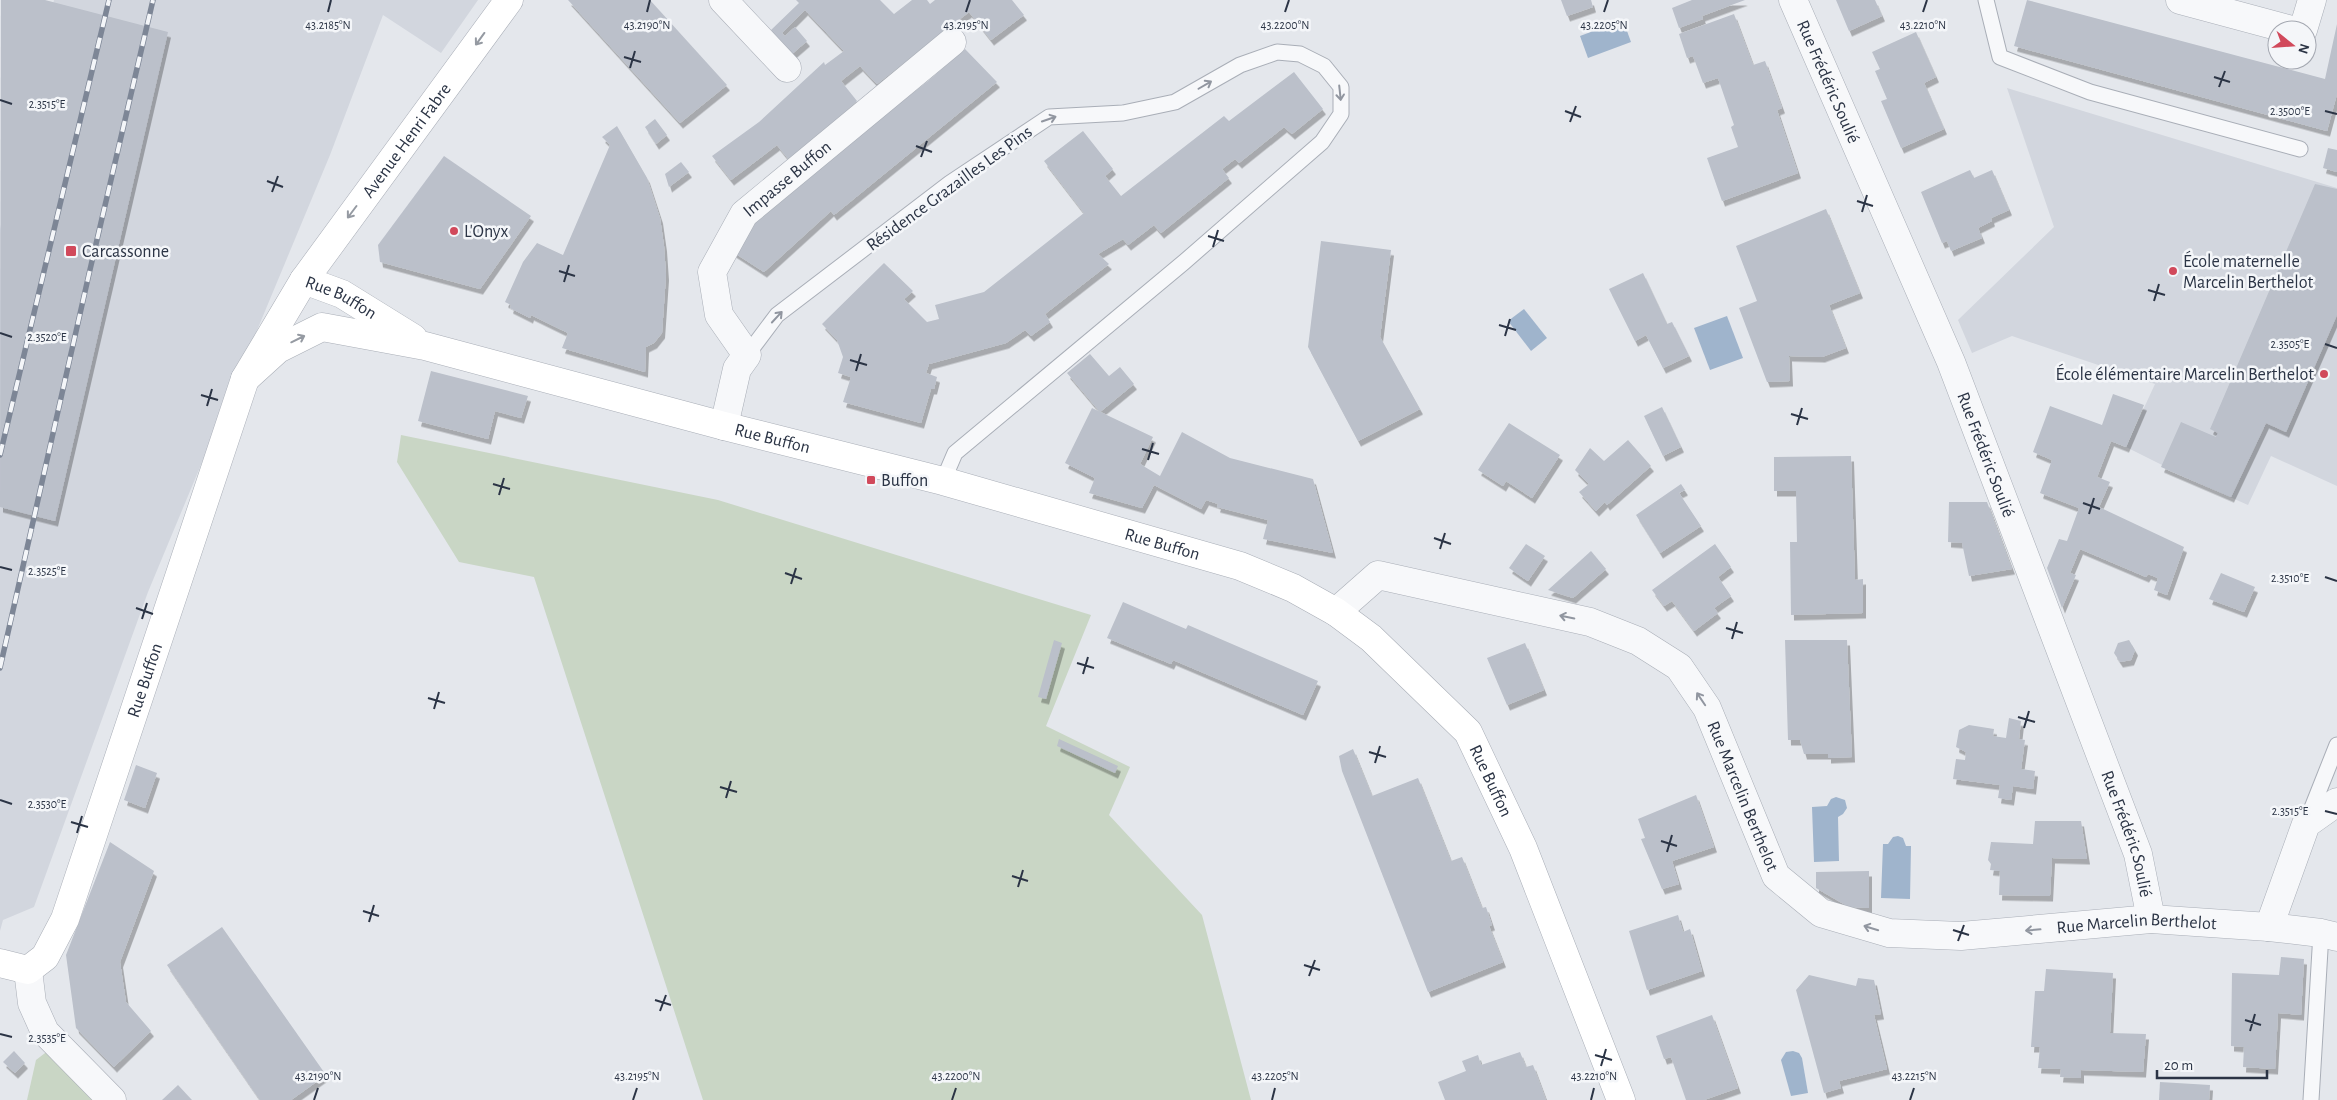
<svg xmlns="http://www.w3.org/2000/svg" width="2337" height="1100" font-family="'Alegreya Sans',sans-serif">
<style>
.built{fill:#d2d6de}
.green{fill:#c9d6c5}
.water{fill:#9fb4cc}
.building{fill:#bbc0ca;filter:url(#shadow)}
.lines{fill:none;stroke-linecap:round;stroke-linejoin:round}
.lane-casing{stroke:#a9aeb7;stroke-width:17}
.street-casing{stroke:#a9aeb7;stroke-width:29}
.secondary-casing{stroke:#a9aeb7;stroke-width:29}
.lane{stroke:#f7f8fa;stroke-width:15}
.street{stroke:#f7f8fa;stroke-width:28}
.secondary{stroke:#fff;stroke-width:28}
.rail-casing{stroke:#7d8696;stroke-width:5.5}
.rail{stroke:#f4f6f9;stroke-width:4;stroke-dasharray:11;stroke-linecap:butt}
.oneway{stroke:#959aa2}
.oneway2{stroke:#9196a0}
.ticks{fill:none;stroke:#2b3445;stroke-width:2}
.poi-dot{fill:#d1495b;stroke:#f4f6f9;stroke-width:2}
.labels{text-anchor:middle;stroke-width:5;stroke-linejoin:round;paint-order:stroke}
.street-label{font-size:18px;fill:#2b3445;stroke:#f4f6f9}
.poi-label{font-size:18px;fill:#2b3445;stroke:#f4f6f9;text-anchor:start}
.ticks-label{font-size:12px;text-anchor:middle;fill:#2b3445;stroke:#f4f6f9;stroke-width:5;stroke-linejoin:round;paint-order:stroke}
</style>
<defs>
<filter id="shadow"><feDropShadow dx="3" dy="5.5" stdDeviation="0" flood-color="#0004"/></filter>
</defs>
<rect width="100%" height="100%" fill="#e4e7ec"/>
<!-- built -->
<g class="built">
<path d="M54 0H478L441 53 383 15 330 155 148 592 34 907 3 920 0 931V229Z"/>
<path d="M2007 88 2337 188V486L2271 456 2248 505 2196 482 2126 447 2155 384 2012 336 1972 353 1958 320 2054 227Z"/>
</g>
<!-- green -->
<g class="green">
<path d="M401 435 718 500 1091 615 1046 726 1130 767 1109 815 1202 915 1251 1100H703L534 577 459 562 397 462Z"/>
<path d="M49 1050 99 1100H27L36 1060Z"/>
</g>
<!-- water -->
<g class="water">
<path d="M1623 20 1631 42 1588 58 1580 36Z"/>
<path d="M1524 309 1547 338 1531 351 1508 321Z"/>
<path d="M1727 316 1743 358 1710 370 1694 328Z"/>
<path d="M1836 797 1845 800 1847 808 1843 814 1838 817 1839 861 1814 862 1812 807 1827 806 1831 799Z"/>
<path d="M1898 836 1903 838 1906 846H1911L1910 899 1881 898 1883 844H1888L1893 837Z"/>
<path d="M1793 1051 1799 1053 1802 1058 1808 1093 1791 1096 1781 1060 1786 1052Z"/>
</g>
<!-- building -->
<g class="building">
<path d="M1 0H45L168 32 55 521 0 507Z"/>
<path d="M568 0H650L727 85 680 123Z"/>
<path d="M796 0H880L894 14 912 0H927L930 4 935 0H1012L1024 15 991 40 969 12 877 84 860 66 841 81 857 101 790 161 777 145 731 180 712 156 759 122 824 62 825 65 844 51 805 10 782 33 785 36 795 27 807 41 792 54 776 37 771 30 799 3Z"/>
<path d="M1561 0H1591L1593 7 1567 16Z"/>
<path d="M1692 0H1745L1702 16 1703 19 1679 28 1672 8Z"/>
<path d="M1836 0H1875L1882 16 1849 31Z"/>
<path d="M2027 0 2325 79 2337 24V94L2327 131 2014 46Z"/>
<path d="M1734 14 1753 65 1765 61 1782 108 1777 110 1798 173 1722 201 1707 158 1738 147 1731 127 1734 125 1718 78 1703 83 1693 56 1687 58 1679 34Z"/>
<path d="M1916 32 1936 77 1924 83 1944 129 1901 148 1881 101 1887 99 1875 71 1880 69 1872 52Z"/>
<path d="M965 49 997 82 834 215 831 211 764 272 733 252 750 221 928 81Z"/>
<path d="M1294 72 1323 109 1292 134 1284 127 1239 163 1235 159 1222 169 1229 178 1161 233 1154 225 1128 245 1123 239 1098 254 1109 264 1045 314 1050 322 1031 336 1025 330 1006 343 929 364 926 373 937 377 934 389H931L921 423 843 402 851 377 838 373 843 357 837 340 822 324 884 263 913 291 904 299 927 322 939 319 935 305 984 292 1084 213 1044 161 1083 131 1113 169 1105 176 1121 196 1224 116 1229 121Z"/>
<path d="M655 119 667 135 656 144 645 127Z"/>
<path d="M617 126 647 178 660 218 664 246 666 275 662 333 654 343 646 347 645 372 562 348 568 333 531 315 530 318 510 308 511 305 505 302 523 262 537 243 563 255 610 145 602 137Z"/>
<path d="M2328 148 2337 150V172L2323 168Z"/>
<path d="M444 156 531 216 480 289 380 262 378 245Z"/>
<path d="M681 162 689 172 669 187 665 174Z"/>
<path d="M1970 170 1974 178 1992 170 2009 210 1991 218 1992 221 1978 228 1982 238 1951 251 1947 241 1942 243 1921 192Z"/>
<path d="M2315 184 2337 189V315L2286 432 2266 423 2231 497 2161 467 2181 422 2216 437 2218 433 2210 429Z"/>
<path d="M1826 209 1860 293 1829 305 1846 348 1822 357 1789 356 1790 381 1767 382 1739 308 1757 301 1736 246Z"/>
<path d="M1321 241 1391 250 1380 337 1420 409 1358 441 1308 347Z"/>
<path d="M1643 273 1667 324 1672 322 1689 356 1663 368 1646 335 1635 341 1609 289Z"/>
<path d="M1090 354 1109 376 1120 367 1134 384 1100 412 1067 373Z"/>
<path d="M431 371 528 396 521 418 495 411 488 439 418 421Z"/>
<path d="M2113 394 2144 405 2126 447 2111 441 2097 477 2110 482 2099 507 2184 547 2167 595 2154 590 2158 578 2148 574 2146 577 2080 549 2070 573 2076 575 2062 608 2047 568 2059 539 2067 541 2079 508 2040 493 2052 460 2033 452 2050 406 2102 425Z"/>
<path d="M1662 407 1681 447 1663 456 1644 416Z"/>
<path d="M1092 408 1153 437 1140 464 1160 476 1182 432 1230 458 1313 479 1333 553 1263 539 1268 520 1217 507 1218 504 1206 500 1201 509 1154 485 1142 508 1089 493 1095 478 1065 463Z"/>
<path d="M1509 423 1560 455 1532 498 1506 481 1503 486 1478 470Z"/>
<path d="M1628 440 1651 466 1607 505 1605 502 1596 511 1579 492 1589 484 1575 470 1590 448 1604 461Z"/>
<path d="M1851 456 1855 580 1863 579V613L1791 615 1790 542H1797L1796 491H1774V457Z"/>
<path d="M1681 484 1685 490 1679 493 1701 526 1660 553 1636 515Z"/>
<path d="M1949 502H1987L2012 569 1969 576 1962 543 1948 542Z"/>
<path d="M1526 544 1545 556 1528 581 1509 568Z"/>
<path d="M1715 544 1731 567 1718 577 1731 596 1714 608 1718 613 1694 631 1672 601 1664 606 1652 590Z"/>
<path d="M1591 551 1606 569 1573 598 1548 590Z"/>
<path d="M2221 573 2255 587 2244 612 2209 599Z"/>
<path d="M1123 602 1186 629 1188 625 1318 681 1303 715 1173 660 1171 664 1107 638Z"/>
<path d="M1054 640 1062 643 1046 699 1038 697Z"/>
<path d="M1785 640H1847L1852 757 1828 758V754H1804L1800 740H1788Z"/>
<path d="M2129 640 2135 650 2131 660 2120 662 2114 653 2118 643Z"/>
<path d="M1525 643 1544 690 1507 705 1487 658Z"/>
<path d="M2009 718 2021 721 2019 739 2025 740 2021 769 2035 771 2033 789 2013 786 2011 800 1998 798 2000 785 1953 779 1956 759 1965 760 1966 752 1956 747 1959 730 1969 725 1994 729 1993 736 2006 738Z"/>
<path d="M1059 739 1118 766 1115 773 1057 746Z"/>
<path d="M1353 749 1372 796 1418 778 1451 861 1462 857 1482 908 1486 907 1492 925 1489 926 1503 962 1428 992 1342 771 1339 756Z"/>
<path d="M136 765 157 773 145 808 124 800Z"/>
<path d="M1696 795 1714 847 1672 861 1679 884 1662 889 1641 839 1645 838 1638 819Z"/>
<path d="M2035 821H2081L2087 859 2052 858 2050 896 1999 895 2000 871 1990 870 1991 864 1988 860 1991 842 2033 844Z"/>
<path d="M110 842 154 871 120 962 126 1002 151 1031 114 1067 76 1028 66 955Z"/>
<path d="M1869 871V908L1849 907 1816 888V872Z"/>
<path d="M1678 915 1683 932 1690 929 1702 971 1647 990 1629 931Z"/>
<path d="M222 927 326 1075 291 1100H260L167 965Z"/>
<path d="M2281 957 2304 959 2301 1015 2278 1013 2275 1069 2243 1067 2244 1047 2231 1046 2232 973 2279 975Z"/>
<path d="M2046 969 2113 973 2110 1033 2146 1034 2143 1072 2081 1070V1078L2060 1077 2061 1069 2038 1068 2040 1047H2031L2035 991H2044Z"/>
<path d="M1809 975 1856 986 1858 978 1874 980 1881 1014 1874 1015 1887 1069 1839 1081 1841 1088 1824 1093 1796 990Z"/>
<path d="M1712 1015 1738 1088 1704 1100H1686L1671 1057 1664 1059 1656 1036Z"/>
<path d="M14 1051 25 1063 15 1073 3 1062Z"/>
<path d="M1520 1052 1526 1067 1533 1065 1546 1100H1445L1438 1082 1466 1071 1462 1061 1478 1055 1481 1065Z"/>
<path d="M2160 1082 2210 1085 2209 1100H2159Z"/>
<path d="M178 1085 192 1100H162Z"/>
</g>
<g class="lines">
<!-- lane casing -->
<g class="lane-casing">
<g id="lane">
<path d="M1986 0 2000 57 2090 92 2300 149"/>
<path d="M747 355 777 315 950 183 1049 117 1123 113 1175 102 1240 65 1277 52 1300 54 1324 66 1341 87V114L1322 142 1183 263 955 453 943 481"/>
<path d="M2308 818 2337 745"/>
<path d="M2311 1100 2321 933"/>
</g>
</g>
<!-- street casing -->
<g class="street-casing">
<g id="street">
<path d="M723 0 787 68"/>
<path id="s1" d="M1793 0 1951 362 2138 854 2151 919"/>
<path d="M2180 0 2292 30"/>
<path d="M2303 30 2312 0"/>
<path id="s2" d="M724 426 737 369 747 355 719 315 712 272 744 214 952 42"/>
<path id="s3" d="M1336 612 1378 575 1590 622 1638 641 1679 667 1707 708 1776 876 1821 913 1889 933 1961 936 2151 919 2269 927 2321 933 2337 937"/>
<path d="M2269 927 2306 824 2337 802"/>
<path d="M28 970 32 1003 45 1032 112 1100"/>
</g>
</g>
<!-- secondary casing -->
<g class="secondary-casing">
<g id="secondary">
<path id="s4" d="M304 280 342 294 413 338"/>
<path id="s5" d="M245 379 278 349 322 327 425 346 724 426 943 481 1240 566 1293 588 1336 612 1371 638 1468 732 1523 848 1621 1100"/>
<path id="s6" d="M0 963 28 970 45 957 65 919 245 379 304 280 509 0"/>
</g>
</g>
<!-- lane -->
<use href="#lane" class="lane"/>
<!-- street -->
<use href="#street" class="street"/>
<!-- secondary -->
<use href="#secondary" class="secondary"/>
<!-- rail casing -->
<g class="rail-casing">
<g id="rail">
<path d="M0 455 109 0"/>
<path d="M0 668 89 274 153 0"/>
</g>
</g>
<!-- rail -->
<use href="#rail" class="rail"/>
</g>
<!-- one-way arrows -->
<defs><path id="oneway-shaft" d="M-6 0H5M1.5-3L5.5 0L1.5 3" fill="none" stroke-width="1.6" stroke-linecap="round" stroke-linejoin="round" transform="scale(1.25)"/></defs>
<g class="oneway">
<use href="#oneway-shaft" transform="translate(480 39) rotate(126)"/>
<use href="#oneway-shaft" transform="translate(352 212) rotate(127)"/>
<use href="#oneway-shaft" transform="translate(298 339) rotate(-26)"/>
</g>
<g class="oneway2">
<use href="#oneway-shaft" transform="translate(1205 85) rotate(-30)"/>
<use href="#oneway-shaft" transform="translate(1340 93) rotate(84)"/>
<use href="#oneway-shaft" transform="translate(1049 119) rotate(-19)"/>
<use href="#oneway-shaft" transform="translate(777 317) rotate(-47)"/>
<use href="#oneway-shaft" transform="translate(1567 617) rotate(-168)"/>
<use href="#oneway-shaft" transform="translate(1701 699) rotate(-124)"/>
<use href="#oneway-shaft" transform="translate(1871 928) rotate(-163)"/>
<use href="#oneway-shaft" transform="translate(2033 930) rotate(175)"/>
</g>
<!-- ticks -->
<path class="ticks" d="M328 12 331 0M647 12 650 0M966 12 970 0M1285 12 1289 0M1604 12 1608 0M1923 12 1927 0M624 57 641 62M630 68 635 51M2214 77 2230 82M2219 87 2225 71M0 100 12 104M1565 111 1581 117M2325 111 2337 114M1570 122 1576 106M916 146 932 152M921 157 927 141M267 181 283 187M272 192 278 176M1857 201 1873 206M1862 212 1867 195M1208 236 1224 241M1213 247 1218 230M559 271 575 276M564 282 569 265M2148 290 2165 295M2154 301 2159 284M1499 325 1516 330M0 333 12 337M1505 336 1510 319M2325 344 2337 348M850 360 867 365M856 371 861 354M201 395 218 400M207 406 212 389M1791 414 1808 419M1797 425 1802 408M1142 449 1159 454M1148 460 1153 443M493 484 510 489M499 495 504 478M2083 503 2100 509M2089 514 2094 498M1434 538 1451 544M1440 549 1445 533M0 567 12 570M785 573 802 579M2325 577 2337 581M791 584 796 568M136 608 153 614M142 619 147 603M1726 628 1743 633M1732 639 1737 622M1077 663 1094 668M1083 674 1088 657M428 698 445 703M434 709 439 692M2018 717 2035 722M2024 728 2029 711M1369 752 1386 757M1375 763 1380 746M720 787 737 792M726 798 731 781M0 800 12 804M2325 811 2337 814M71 822 88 827M77 833 82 816M1661 841 1677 846M1667 852 1672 835M1012 876 1028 881M1018 887 1023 870M363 911 379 916M369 922 374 905M1953 930 1969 935M1958 941 1964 925M1304 965 1320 970M1309 976 1315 960M655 1000 671 1005M660 1011 666 995M2245 1020 2261 1025M2250 1031 2255 1014M0 1034 12 1037M1595 1055 1612 1060M1601 1066 1606 1049M314 1100 318 1088M633 1100 637 1088M952 1100 956 1088M1272 1100 1275 1088M1591 1100 1594 1088M1910 1100 1914 1088"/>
<!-- markers -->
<g class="poi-dot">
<circle cx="454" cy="231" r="5"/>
<rect x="65" y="245" width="12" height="12" rx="2.5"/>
<circle cx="2173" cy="271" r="5"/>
<circle cx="2324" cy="374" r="5"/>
<rect x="866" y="475" width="10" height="10" rx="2.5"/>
</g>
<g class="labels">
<!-- street labels -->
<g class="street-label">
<text dy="6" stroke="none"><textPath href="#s1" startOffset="89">Rue Frédéric Soulié</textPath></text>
<text dy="6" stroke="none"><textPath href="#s6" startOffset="951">Avenue Henri Fabre</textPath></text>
<text dy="6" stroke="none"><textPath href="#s2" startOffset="290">Impasse Buffon</textPath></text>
<text transform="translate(949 188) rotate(-36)" y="6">Résidence Grazailles Les Pins</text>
<text dy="6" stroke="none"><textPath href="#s4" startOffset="41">Rue Buffon</textPath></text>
<text dy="6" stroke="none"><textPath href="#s5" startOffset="558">Rue Buffon</textPath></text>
<text dy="6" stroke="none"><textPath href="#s1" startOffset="494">Rue Frédéric Soulié</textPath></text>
<text dy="6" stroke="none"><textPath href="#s5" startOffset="962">Rue Buffon</textPath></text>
<text dy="6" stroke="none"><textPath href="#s6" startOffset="345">Rue Buffon</textPath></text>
<text dy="6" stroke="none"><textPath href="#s5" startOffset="1382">Rue Buffon</textPath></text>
<text dy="6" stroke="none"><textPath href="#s3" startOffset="518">Rue Marcelin Berthelot</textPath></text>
<text dy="6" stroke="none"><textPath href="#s1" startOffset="899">Rue Frédéric Soulié</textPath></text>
<text dy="6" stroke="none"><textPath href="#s3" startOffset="982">Rue Marcelin Berthelot</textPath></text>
</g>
<!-- poi labels -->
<g class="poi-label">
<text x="464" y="237">L'Onyx</text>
<text x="82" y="257">Carcassonne</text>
<text x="2183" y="267">École maternelle<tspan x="2183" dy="21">Marcelin Berthelot</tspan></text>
<text x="2314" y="380" text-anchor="end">École élémentaire Marcelin Berthelot</text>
<text x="881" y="486">Buffon</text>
</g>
</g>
<g class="ticks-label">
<text x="328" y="29">43.2185°N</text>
<text x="647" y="29">43.2190°N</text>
<text x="966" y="29">43.2195°N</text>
<text x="1285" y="29">43.2200°N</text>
<text x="1604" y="29">43.2205°N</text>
<text x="1923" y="29">43.2210°N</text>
<text x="47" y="108">2.3515°E</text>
<text x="2290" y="115">2.3500°E</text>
<text x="47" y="341">2.3520°E</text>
<text x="2290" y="348">2.3505°E</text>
<text x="47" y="575">2.3525°E</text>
<text x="2290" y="582">2.3510°E</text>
<text x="47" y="808">2.3530°E</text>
<text x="2290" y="815">2.3515°E</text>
<text x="47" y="1042">2.3535°E</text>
<text x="318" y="1080">43.2190°N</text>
<text x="637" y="1080">43.2195°N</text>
<text x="956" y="1080">43.2200°N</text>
<text x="1275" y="1080">43.2205°N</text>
<text x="1594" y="1080">43.2210°N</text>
<text x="1914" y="1080">43.2215°N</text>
</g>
<!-- north arrow -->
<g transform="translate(2292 45) rotate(107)"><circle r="24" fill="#f4f6f9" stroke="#a4a8b1"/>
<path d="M0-4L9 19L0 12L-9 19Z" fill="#d1495b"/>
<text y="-8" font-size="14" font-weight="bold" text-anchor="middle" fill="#2b3445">N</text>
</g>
<!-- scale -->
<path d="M2157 1070v8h110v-8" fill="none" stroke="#2b3445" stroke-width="2.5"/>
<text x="2164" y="1070" font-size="15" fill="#2b3445" stroke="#f4f6f9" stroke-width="4" paint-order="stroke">20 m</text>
</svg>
